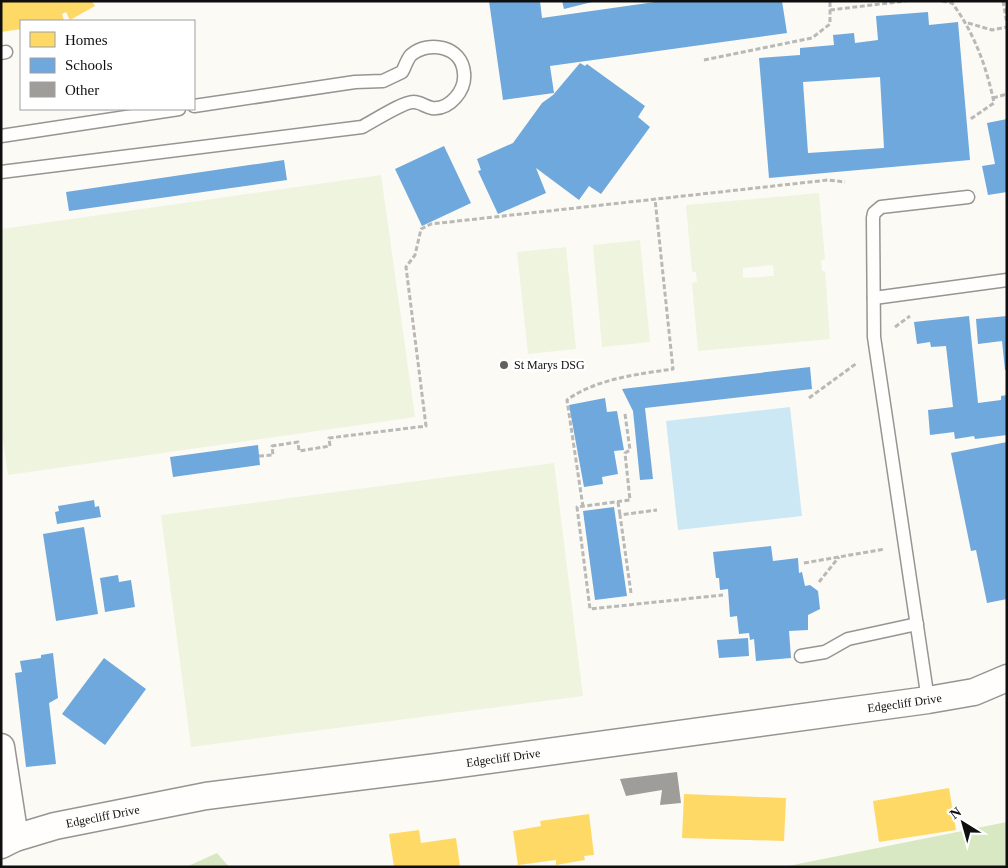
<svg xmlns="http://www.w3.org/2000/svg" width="1008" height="868" font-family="Georgia,serif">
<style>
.forest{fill:#d7e8c3}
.pitch{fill:#eff4df;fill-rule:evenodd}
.water{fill:#cce8f5}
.homes{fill:#ffd966}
.schools{fill:#6fa8dc;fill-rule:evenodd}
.building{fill:#9f9d99}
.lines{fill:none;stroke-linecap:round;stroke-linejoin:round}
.service-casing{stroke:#969592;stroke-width:15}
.minor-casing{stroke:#969592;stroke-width:29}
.path{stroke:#b9b9b8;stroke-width:3;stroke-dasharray:5 2.5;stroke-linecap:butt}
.service{stroke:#fffefd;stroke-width:12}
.minor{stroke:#fffefd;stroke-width:26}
.poi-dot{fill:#62615f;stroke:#fff;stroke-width:2}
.labels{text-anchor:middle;stroke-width:5;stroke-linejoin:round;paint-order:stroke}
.poi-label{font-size:12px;fill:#0f0f0f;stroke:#fff;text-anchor:start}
.street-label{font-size:12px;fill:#0f0f0f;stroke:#fff}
</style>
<rect width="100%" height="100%" fill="#fcfaf4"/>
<!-- forest -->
<g class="forest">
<path d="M1007 822V867H783Z"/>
<path d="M217 853 229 867H186Z"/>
</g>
<!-- pitch -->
<g class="pitch">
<path d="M381 175 415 417 8 475 1 426V229Z"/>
<path d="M819 193 825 260H821L822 271H825L830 339 698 351 692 283 697 282 696 272H692L686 205ZM773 265 774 276 743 278V268Z"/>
<path d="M640 240 650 342 602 347 593 245Z"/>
<path d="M566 247 576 349 528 354 517 252Z"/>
<path d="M554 463 583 696 191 747 161 515Z"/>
</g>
<!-- water -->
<path class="water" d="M790 407 802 516 678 530 666 421Z"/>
<!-- homes -->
<g class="homes">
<path d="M1 1H92L95 6 70 20 66 12 62 14 64 21H21V29L1 32Z"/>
<path d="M949 788 956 830 879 842 873 801Z"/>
<path d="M684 794 786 798 784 841 682 838Z"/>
<path d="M589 814 594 855 584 856 585 860 556 865V860L518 865 513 831 541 826 540 821Z"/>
<path d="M419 830 421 843 456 838 460 867H394L389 834Z"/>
</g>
<!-- schools -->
<g class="schools">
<path d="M489 1H540L542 18 662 1H782L787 33 550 66 554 93 503 100Z"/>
<path d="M562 1H592V2L564 9Z"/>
<path d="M928 12 929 25 958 22 970 160 769 178 759 58 800 55V48L834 45 833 35 854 33 855 43 878 40 876 16ZM880 77 884 148 808 153 803 82Z"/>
<path d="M580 63 585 66 587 64 645 106 638 117 650 127 601 194 589 186 579 200 536 168 546 193 498 214 478 171 481 170 477 159 513 143 542 103 553 95Z"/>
<path d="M1007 119V192L988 195 982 166 995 164 987 123Z"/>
<path d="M444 146 471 203 422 226 395 169Z"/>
<path d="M284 160 287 180 69 211 66 192Z"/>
<path d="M969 316 978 403 1001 400V396L1007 395V435L975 439 974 436 955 439 954 432 930 435 928 410 953 407 946 346 931 347 930 342 917 344 914 322Z"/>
<path d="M1007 316V370H1005L1002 341 978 344 976 319Z"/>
<path d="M810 367 812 389 645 408 653 479 640 480 633 411 622 389Z"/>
<path d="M605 398 607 412 617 411 624 450 614 451 618 474 602 477 603 484 584 487 569 405Z"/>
<path d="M1007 442V599L987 603 976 550 971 551 951 453Z"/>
<path d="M258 445 260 465 173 477 170 457Z"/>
<path d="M94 500 95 507 99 506 101 517 57 524 55 512 59 511 58 506Z"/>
<path d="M614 507 627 596 595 600 583 511Z"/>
<path d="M84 527 98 614 56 621 43 534Z"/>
<path d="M771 546 773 561 798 558 799 573 802 572 805 586 810 585 818 591 820 609 808 615V630L789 631 791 658 756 661 754 639 750 640 749 633 739 634 737 616 730 617 728 589 720 590 719 578H716L713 552Z"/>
<path d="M118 575 119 582 131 580 135 607 105 612 100 578Z"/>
<path d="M748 638 749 656 719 658 717 640Z"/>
<path d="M53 653 58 698 49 703 56 764 26 767 15 673 22 672 20 661 41 658V655Z"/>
<path d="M104 658 146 689 105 745 62 714Z"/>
</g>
<!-- building -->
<path class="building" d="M677 772 681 803 660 805 662 790 626 796 620 779Z"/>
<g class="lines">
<!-- service casing -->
<g class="service-casing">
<g id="service">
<path d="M1 53 6 52"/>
<path d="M1 136 179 109"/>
<path d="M1 172 362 127C372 122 404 101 414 102 420 102 426 107 432 108 450 110 466 90 464 73 462 46 429 40 411 55 407 59 405 67 402 72L383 81 355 82 194 106"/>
<path d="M874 298 1007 280"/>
<path d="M801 656 825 652 848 639 917 624"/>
<path d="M928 700 874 337 873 218 874 213 881 207 968 197"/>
</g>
</g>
<!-- minor casing -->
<g class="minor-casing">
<g id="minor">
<path d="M1 747 15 838"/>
<path id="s1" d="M1 845 15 838 55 826 206 796 437 767 928 700 974 692 1007 678"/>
</g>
</g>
<!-- path -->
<g class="path">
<path d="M942 1 952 3C974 32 987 68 994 103L969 120"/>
<path d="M1003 1 1007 24"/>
<path d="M830 10 906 1"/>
<path d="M968 23 992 30 1007 27"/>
<path d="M704 60 812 38 830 24V1"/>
<path d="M993 98 1007 94"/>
<path d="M895 327 910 316"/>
<path d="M809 398 857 363"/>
<path d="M625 414 630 450 625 453 630 500 577 507 590 609 723 595"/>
<path d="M259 456 273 455 272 446 298 442 299 451 330 446 329 438 426 426 406 267 415 255 421 229 431 224 828 180 845 182"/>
<path d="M618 502 620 515"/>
<path d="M583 507 567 400C595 379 639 374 673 369L655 199"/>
<path d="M804 563 885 549"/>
<path d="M819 582 839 557"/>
<path d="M631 593 620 515 657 510"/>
</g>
<!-- service -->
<use href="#service" class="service"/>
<!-- minor -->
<use href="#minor" class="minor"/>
</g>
<!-- markers -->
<circle class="poi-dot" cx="504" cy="365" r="5"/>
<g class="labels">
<!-- poi labels -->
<g class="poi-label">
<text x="514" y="369">St Marys DSG</text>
</g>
<!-- street labels -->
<g class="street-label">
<text dy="4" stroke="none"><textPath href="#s1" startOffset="916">Edgecliff Drive</textPath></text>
<text dy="4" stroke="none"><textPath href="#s1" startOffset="511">Edgecliff Drive</textPath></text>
<text dy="4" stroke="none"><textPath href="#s1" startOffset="106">Edgecliff Drive</textPath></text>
</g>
</g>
<!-- border -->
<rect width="1008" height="868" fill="none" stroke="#0f0f0f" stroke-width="5"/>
<!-- legend -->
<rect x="20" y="20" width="175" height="90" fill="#ffffff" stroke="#9f9f9f"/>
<rect x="30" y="32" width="25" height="15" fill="#ffd966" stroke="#9f9f9f"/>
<text x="65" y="45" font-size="15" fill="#0f0f0f">Homes</text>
<rect x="30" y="58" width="25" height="15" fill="#6fa8dc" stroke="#9f9f9f"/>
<text x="65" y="70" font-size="15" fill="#0f0f0f">Schools</text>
<rect x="30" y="82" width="25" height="15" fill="#9f9d99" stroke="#9f9f9f"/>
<text x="65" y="95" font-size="15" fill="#0f0f0f">Other</text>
<!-- north arrow -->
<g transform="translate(963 823) rotate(323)" stroke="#ffffff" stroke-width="4" paint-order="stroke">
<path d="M0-4L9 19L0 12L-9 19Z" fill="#0f0f0f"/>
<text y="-8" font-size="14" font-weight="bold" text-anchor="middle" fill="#0f0f0f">N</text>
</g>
</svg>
